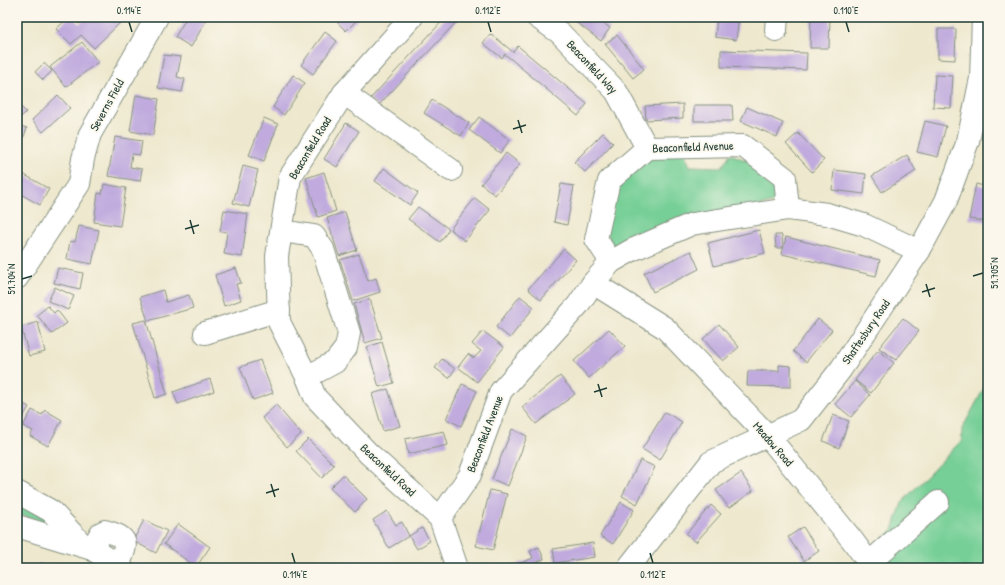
<svg xmlns="http://www.w3.org/2000/svg" width="1005" height="585" font-family="'Patrick Hand',sans-serif">
<style>
.green{fill:#76cf96;stroke:#4a8665}
.building{fill:#c0aade}
.lines{fill:none;stroke-linecap:round;stroke-linejoin:round}
.minor-casing{stroke:#869281;stroke-width:24}
.major-casing{stroke:#869281;stroke-width:24}
.minor{stroke:#fff;stroke-width:22}
.major{stroke:#fff;stroke-width:22}
.ticks{fill:none;stroke:#1f3d34;stroke-width:1.5}
.labels{text-anchor:middle;stroke-width:3.5;stroke-linejoin:round;paint-order:stroke}
.street-label{font-size:12px;fill:#1f3d34;stroke:#fbf7ec}
.neatline{fill:none;stroke:#1f3d34;stroke-width:1.5}
.ticks-label{font-size:10px;text-anchor:middle;fill:#1f3d34}
</style>
<rect width="100%" height="100%" fill="#fbf7ec"/>
<filter id="ink" filterUnits="userSpaceOnUse"><feTurbulence type="fractalNoise" baseFrequency=".025" numOctaves="2"/><feDisplacementMap in="SourceGraphic" scale="8" xChannelSelector="R" yChannelSelector="G"/><feConvolveMatrix kernelMatrix="1 2 1 2 8 2 1 2 1" color-interpolation-filters="sRGB"/></filter>
<filter id="wash" filterUnits="userSpaceOnUse"><feTurbulence type="fractalNoise" baseFrequency=".012" numOctaves="4" result="noise"/><feDisplacementMap in="SourceGraphic" scale="16" xChannelSelector="R" yChannelSelector="G"/><feGaussianBlur stdDeviation="0.9" result="paint"/><feColorMatrix in="noise" values="0 0 0 0 0 0 0 0 0 0 0 0 0 0 0 0 0 1.4 0 .05"/><feComposite in="paint" operator="in"/></filter>
<g filter="url(#wash)">
<rect width="100%" height="100%" fill="#eee8ce"/>
<!-- green -->
<g class="green">
<path d="M684 152 690 166 722 167 730 154 748 161 782 189 773 202 620 248 611 243 607 231 612 204 621 183 654 155Z"/>
<path d="M988 381V568H849L893 530 902 502 962 440V429Z"/>
<path d="M17 500 59 525 17 514Z"/>
</g>
<g id="blocks">
<!-- building -->
<g class="building">
<path d="M69 17H73L79 24 87 17H121L123 20 94 48 81 35 71 44 56 29Z"/>
<path d="M187 17H208L191 47 175 37Z"/>
<path d="M338 17H360L346 31 335 20Z"/>
<path d="M446 17H461L378 106 370 99Z"/>
<path d="M569 17H595L610 28 601 41Z"/>
<path d="M717 17H739L736 40 715 37Z"/>
<path d="M811 17H830L829 48H810Z"/>
<path d="M930 17H942L935 23Z"/>
<path d="M938 29H956L955 60 938 59Z"/>
<path d="M325 32 337 41 313 74 301 65Z"/>
<path d="M491 34 513 52 518 46 587 104 578 116 505 54 502 58 483 43Z"/>
<path d="M617 35 644 69 633 78 605 44Z"/>
<path d="M82 42 98 62 66 87 50 67Z"/>
<path d="M721 50 807 53 806 70 721 67Z"/>
<path d="M164 55 181 57 177 77 185 79 182 92 158 88Z"/>
<path d="M44 63 52 71 43 80 35 72Z"/>
<path d="M293 75 305 83 284 115 273 107Z"/>
<path d="M935 75 953 76 951 108 933 107Z"/>
<path d="M58 95 70 108 43 132 32 120Z"/>
<path d="M136 95 159 99 153 135 130 131Z"/>
<path d="M432 100 469 123 461 136 424 113Z"/>
<path d="M18 104 26 112 19 119 17 117Z"/>
<path d="M683 104V118L646 120 645 106Z"/>
<path d="M694 105H732L733 121H694Z"/>
<path d="M747 107 783 123 777 137 741 121Z"/>
<path d="M479 117 510 140 500 153 469 130Z"/>
<path d="M264 118 278 124 264 161 249 155Z"/>
<path d="M925 121 946 126 938 157 917 152Z"/>
<path d="M346 123 359 131 337 167 324 159Z"/>
<path d="M17 125 27 128 17 156Z"/>
<path d="M603 133 613 143 585 172 574 162Z"/>
<path d="M798 133 824 160 812 172 786 144Z"/>
<path d="M115 137 142 141 140 155 132 154 130 167 142 169 140 181 108 176Z"/>
<path d="M506 153 520 164 495 195 481 184Z"/>
<path d="M907 155 916 171 882 192 872 176Z"/>
<path d="M243 166 258 170 249 207 233 203Z"/>
<path d="M384 168 418 193 410 205 375 181Z"/>
<path d="M834 170 866 174 864 194 832 190Z"/>
<path d="M18 171 49 189 40 205 17 192Z"/>
<path d="M324 172 336 211 318 217 306 178Z"/>
<path d="M104 184 126 188 120 226 94 222 98 193 102 194Z"/>
<path d="M561 184 574 186 567 225 554 222Z"/>
<path d="M976 184 988 187V222L969 219Z"/>
<path d="M475 198 490 210 465 241 450 229Z"/>
<path d="M418 207 449 229 440 242 408 219Z"/>
<path d="M224 210 248 214 242 257 224 254 227 232 220 231Z"/>
<path d="M345 212 357 250 339 256 327 218Z"/>
<path d="M79 226 99 230 92 264 67 259 70 241 75 242Z"/>
<path d="M759 230 765 253 714 266 708 243Z"/>
<path d="M775 235H782L783 248H776Z"/>
<path d="M786 237 880 260 876 276 782 254Z"/>
<path d="M564 249 576 260 541 300 528 289Z"/>
<path d="M691 251 699 269 653 292 644 273Z"/>
<path d="M359 254 368 281 376 278 380 292 353 301 340 260Z"/>
<path d="M58 268 83 273 80 289 54 283Z"/>
<path d="M236 268 241 283 236 284 241 300 224 306 215 275Z"/>
<path d="M55 287 74 296 68 310 48 301Z"/>
<path d="M163 290 166 302 189 295 193 308 148 321 140 297Z"/>
<path d="M520 296 534 307 510 338 496 327Z"/>
<path d="M370 299 382 338 365 343 354 304Z"/>
<path d="M48 306 54 313 57 310 67 323 52 334 37 315Z"/>
<path d="M903 318 919 331 896 360 879 348Z"/>
<path d="M818 319 832 330 806 362 793 351Z"/>
<path d="M146 320 167 394 155 398 133 323Z"/>
<path d="M38 322 45 352 29 356 21 327Z"/>
<path d="M719 324 739 347 723 361 703 339Z"/>
<path d="M609 329 625 346 589 378 574 361Z"/>
<path d="M483 331 504 347 477 382 458 367 468 354 474 358 481 351 472 344Z"/>
<path d="M382 342 394 383 379 387 367 347Z"/>
<path d="M878 350 894 363 871 393 855 380Z"/>
<path d="M442 359 455 369 449 378 435 368Z"/>
<path d="M260 360 273 393 253 400 240 367Z"/>
<path d="M779 365 791 366V387L747 386 748 371H779Z"/>
<path d="M560 376 575 394 536 424 522 407Z"/>
<path d="M210 379 214 391 178 404 173 392Z"/>
<path d="M855 381 870 395 851 417 835 404Z"/>
<path d="M462 384 477 391 461 426 446 419Z"/>
<path d="M388 389 400 426 383 431 372 394Z"/>
<path d="M17 400 29 407 17 427Z"/>
<path d="M276 405 301 434 287 447 262 418Z"/>
<path d="M32 410 42 415 45 410 62 420 48 446 30 436 33 431 23 426Z"/>
<path d="M665 412 682 422 660 460 642 449Z"/>
<path d="M833 415 849 421 839 448 823 441Z"/>
<path d="M512 429 527 436 508 486 492 479Z"/>
<path d="M444 431 448 445 408 454 405 439Z"/>
<path d="M308 439 334 465 322 478 296 451Z"/>
<path d="M640 460 655 467 637 504 622 496Z"/>
<path d="M741 473 753 491 729 508 716 490Z"/>
<path d="M343 475 367 499 355 512 330 488Z"/>
<path d="M490 490 507 494 493 550 476 546Z"/>
<path d="M621 502 634 510 613 544 600 536Z"/>
<path d="M711 505 721 514 696 542 686 534Z"/>
<path d="M387 511 396 525 402 522 409 536 389 548 373 520Z"/>
<path d="M144 520 167 531 156 553 133 541Z"/>
<path d="M178 524 210 547 196 567 164 544Z"/>
<path d="M803 527 819 551 804 561 788 537Z"/>
<path d="M422 528 430 541 417 549 409 536Z"/>
<path d="M593 543 595 557 555 563 553 549Z"/>
<path d="M539 547 544 559 533 564 535 568H509L533 558 530 551Z"/>
<path d="M40 563 49 568H37Z"/>
</g>
</g>
</g>
<g filter="url(#ink)">
<use href="#blocks" fill-opacity="0" stroke="#869281" stroke-width="1"/>
<g class="lines">
<!-- minor casing -->
<g class="minor-casing">
<g id="minor">
<path d="M412 17 344 93 290 177 277 256 279 322 307 377 315 397 368 453 440 518 457 568"/>
<path d="M537 17 560 33 616 91 647 148"/>
<path d="M776 30 777 17"/>
<path d="M344 93 451 170"/>
<path d="M282 231 314 236 323 249 349 333 346 348 335 362 307 377"/>
<path d="M611 262 596 239 609 181 647 148 743 146 785 178 788 209"/>
<path d="M17 278 79 184 83 159 90 134 157 17"/>
<path d="M593 283 665 328 768 436 853 541 869 563 938 502"/>
<path d="M205 333 279 310"/>
<path d="M17 492 51 511 84 546"/>
<path d="M440 518 470 475 501 391 578 305 593 283 611 262 632 250 692 224 788 209 827 214 864 225 919 251"/>
<path d="M92 549 101 533 105 531C131 538 127 544 118 566"/>
<path d="M628 568 711 462 801 420 841 369 919 251 946 201 968 141 981 78 983 17"/>
</g>
</g>
<!-- major casing -->
<g class="major-casing">
<path id="major" d="M17 526 92 549 122 568"/>
</g>
<!-- minor -->
<use href="#minor" class="minor"/>
<!-- major -->
<use href="#major" class="major"/>
</g>
</g>
<!-- ticks -->
<path class="ticks" d="M129 22 132 32M488 22 491 32M846 22 849 32M518 120 522 133M513 129 526 125M190 220 194 234M185 229 199 225M973 276 983 273M22 279 32 276M926 284 930 297M922 292 935 288M598 384 602 397M594 392 607 388M271 484 275 497M266 493 279 489M292 553 295 563M650 553 653 563"/>
<g class="labels">
<!-- street labels -->
<g class="street-label">
<text transform="translate(592 67) rotate(47)" y="4">Beaconfield Way</text>
<text transform="translate(107 105) rotate(-61)" y="4">Severns Field</text>
<text transform="translate(693 147) rotate(-2)" y="4">Beaconfield Avenue</text>
<text transform="translate(310 148) rotate(-59)" y="4">Beaconfield Road</text>
<text transform="translate(866 332) rotate(-56)" y="4">Shaftesbury Road</text>
<text transform="translate(485 434) rotate(-69)" y="4">Beaconfield Avenue</text>
<text transform="translate(773 444) rotate(49)" y="4">Meadow Road</text>
<text transform="translate(388 470) rotate(43)" y="4">Beaconfield Road</text>
</g>
</g>
<!-- margin -->
<rect width="1005" height="585" fill="none" stroke="#fbf7ec" stroke-width="44"/>
<rect x="22" y="22" width="961" height="541" class="neatline"/>
<g class="ticks-label">
<text x="129" y="14">0.114°E</text>
<text x="488" y="14">0.112°E</text>
<text x="846" y="14">0.110°E</text>
<text transform="translate(994 273) rotate(-90)" y="4">51.705°N</text>
<text transform="translate(11 279) rotate(-90)" y="4">51.704°N</text>
<text x="295" y="578">0.114°E</text>
<text x="653" y="578">0.112°E</text>
</g>
</svg>
